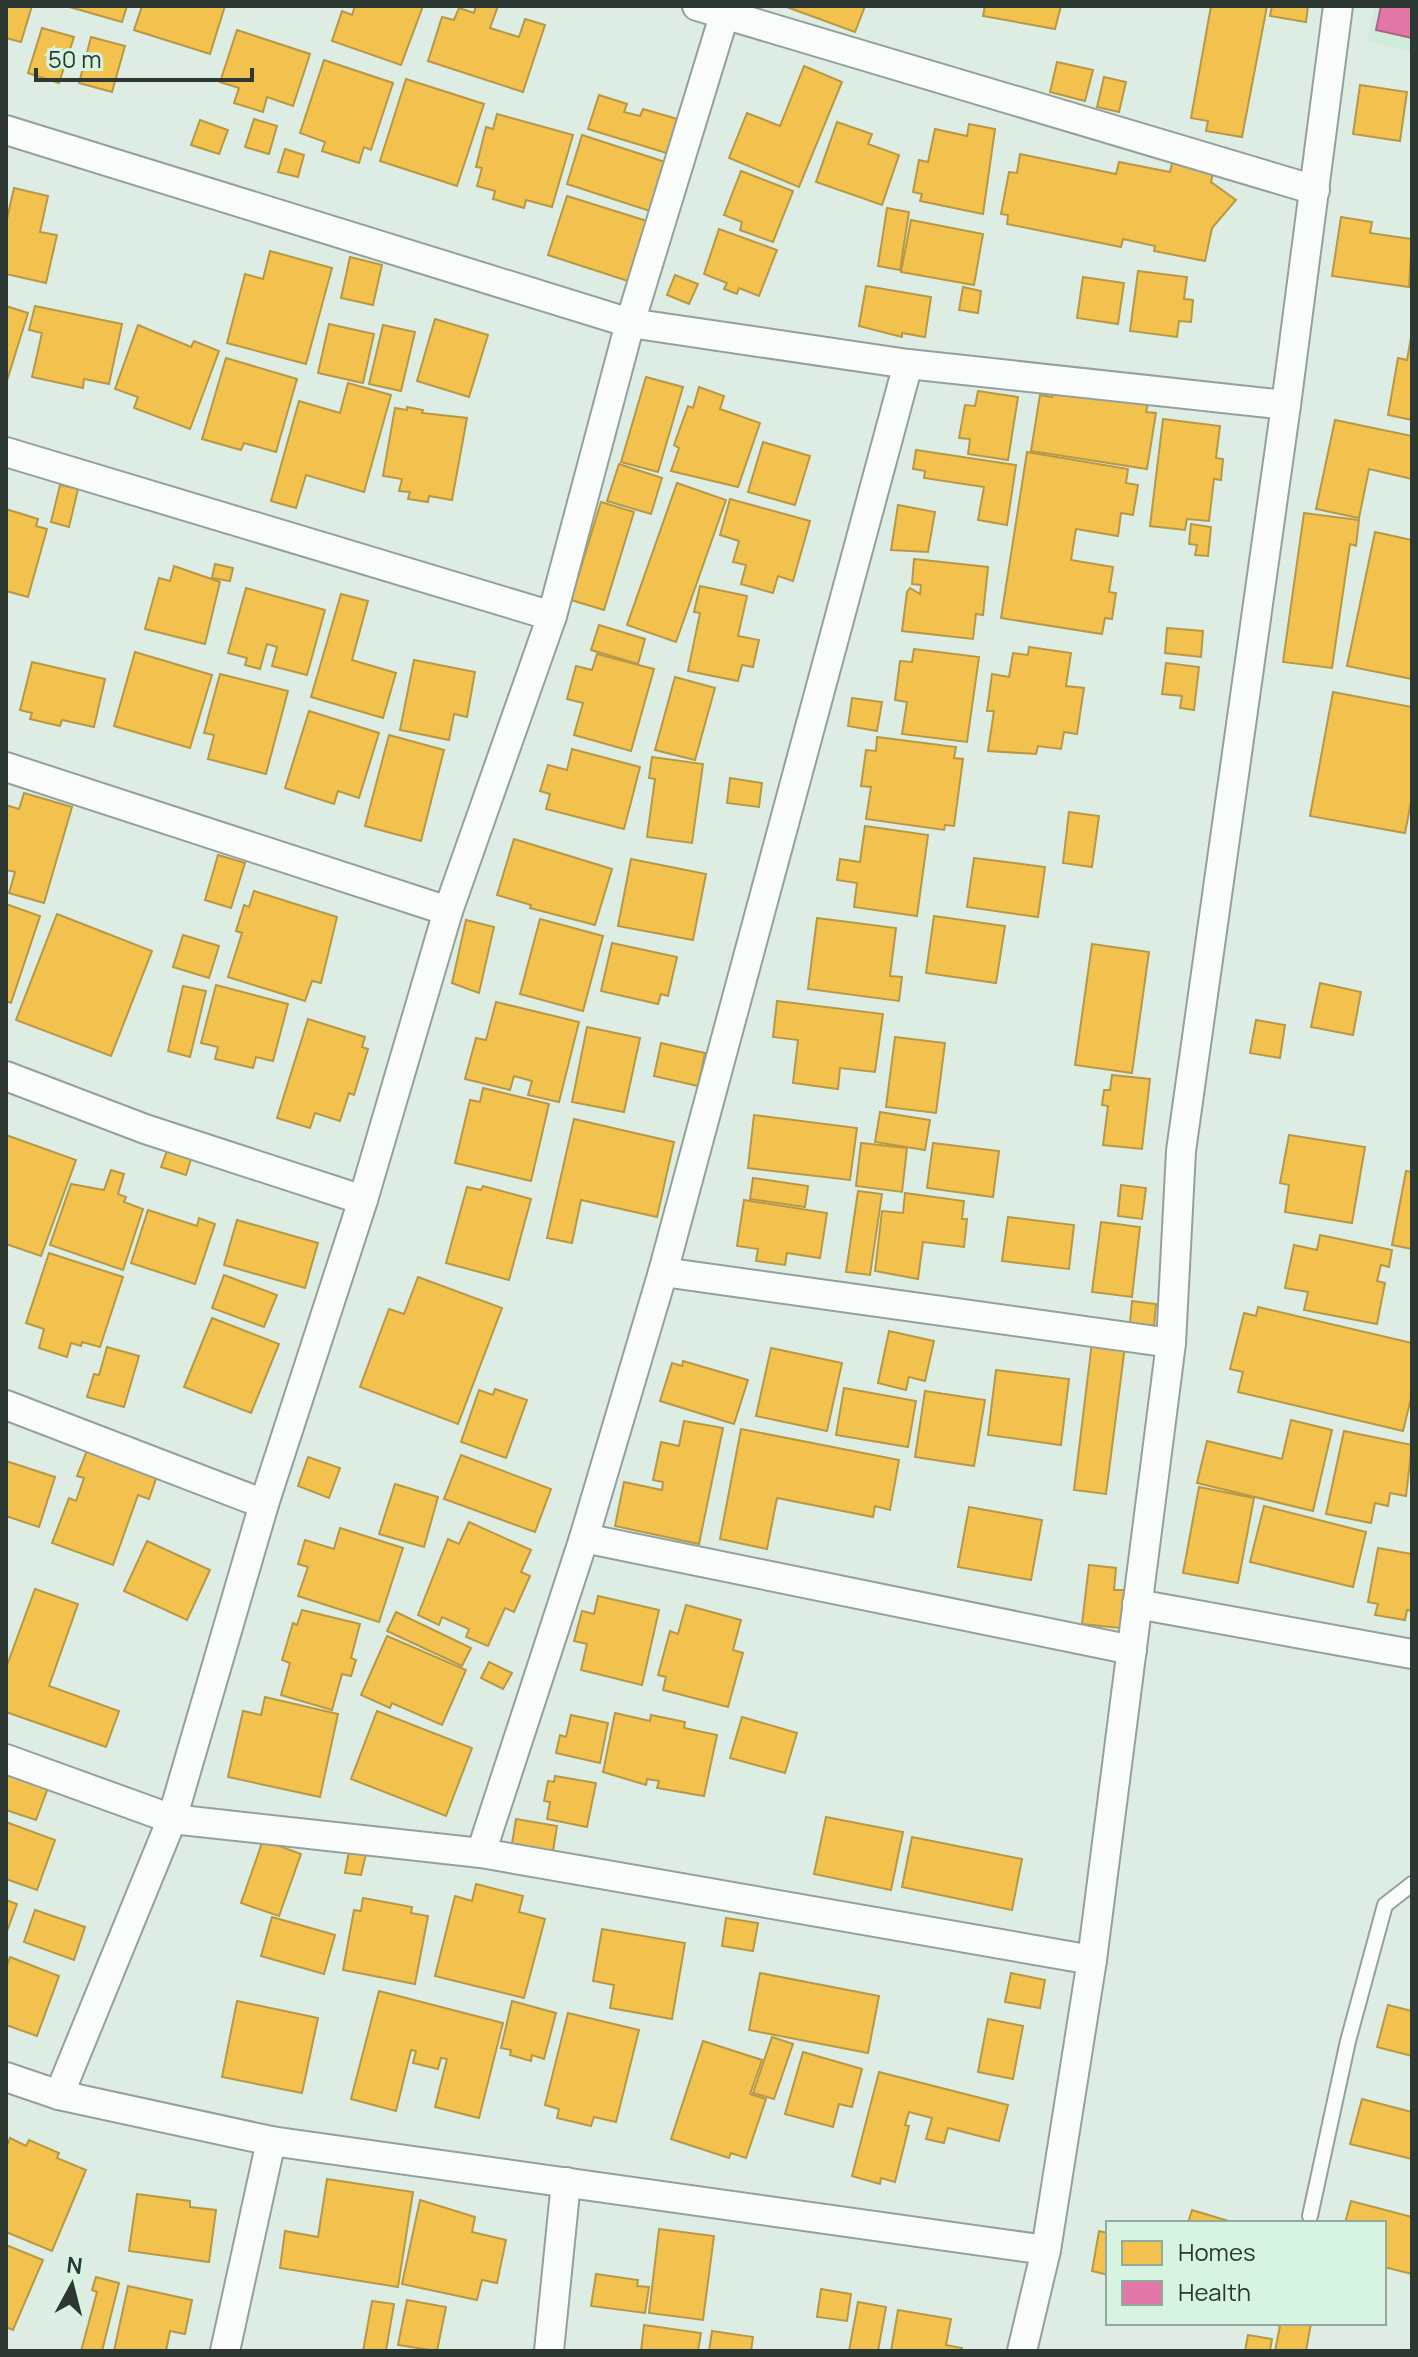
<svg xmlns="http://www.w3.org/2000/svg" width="1418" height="2357" font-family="Manrope,sans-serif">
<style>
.built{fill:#d0ebda}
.homes{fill:#f2c14e;stroke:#b79845;stroke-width:2}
.health{fill:#e377a8;stroke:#ac6484;stroke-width:2}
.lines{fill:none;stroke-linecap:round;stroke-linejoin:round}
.service-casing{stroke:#94a199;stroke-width:18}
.minor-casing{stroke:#94a199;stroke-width:32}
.service{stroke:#fafcfb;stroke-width:14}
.minor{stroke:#fafcfb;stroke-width:28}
</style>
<rect width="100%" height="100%" fill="#ddede3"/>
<!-- built -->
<path class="built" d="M1375 6H1412V52L1367 41Z"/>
<!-- homes -->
<g class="homes">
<path d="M6 6H32L21 42 6 38Z"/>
<path d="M66 6H127L122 22Z"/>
<path d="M142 6H225L210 54 134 30Z"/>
<path d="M355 6H423L401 65 332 41 342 11 352 15Z"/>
<path d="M476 6H498L490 28 519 37 525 19 545 25 523 92 428 61 442 17 454 20 459 8 474 13Z"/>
<path d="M784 6H865L855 32Z"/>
<path d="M985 6H1061L1055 29 983 16Z"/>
<path d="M1211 6H1267L1242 137 1206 131 1208 121 1191 118Z"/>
<path d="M1272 6H1308L1306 22 1270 16Z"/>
<path d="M42 28 74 37 59 83 28 73Z"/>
<path d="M237 30 310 54 293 106 267 97 263 112 234 103 239 88 220 82Z"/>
<path d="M91 37 125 46 112 92 79 83Z"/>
<path d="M324 60 393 83 371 150 364 147 359 163 322 151 325 142 300 133Z"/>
<path d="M1057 62 1093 70 1085 101 1050 92Z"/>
<path d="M804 66 842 82 799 187 729 158 747 113 780 126Z"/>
<path d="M1104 77 1126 82 1119 112 1097 107Z"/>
<path d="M406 79 484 104 457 186 380 161Z"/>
<path d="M1360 85 1407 92 1400 141 1353 134Z"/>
<path d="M599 95 627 104 624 112 640 116 643 109 684 121 673 155 588 129Z"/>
<path d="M497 114 573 135 552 207 526 200 524 208 493 199 495 191 477 186 482 168 476 167 486 127 493 129Z"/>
<path d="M254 119 277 126 269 154 245 147Z"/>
<path d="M200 120 228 130 219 154 191 145Z"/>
<path d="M837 122 872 134 868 144 899 155 882 205 816 182Z"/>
<path d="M969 124 995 129 983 214 920 201 922 194 913 192 919 160 928 162 935 129 967 136Z"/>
<path d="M582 135 665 162 650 211 567 184Z"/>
<path d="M285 149 304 155 298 177 278 172Z"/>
<path d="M1020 154 1116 174 1119 162 1170 172 1173 159 1214 168 1211 182 1236 200 1212 228 1205 261 1154 251 1155 246 1123 239 1121 247 1007 224 1008 215 1001 214 1009 172 1017 173Z"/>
<path d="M741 171 793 191 773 242 740 230 742 222 724 215Z"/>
<path d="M14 188 48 196 40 232 57 235 46 283 6 274V223Z"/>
<path d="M567 196 650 222 631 282 548 255Z"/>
<path d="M887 208 909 212 900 270 878 266Z"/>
<path d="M1341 217 1372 222 1370 233 1412 239 1409 287 1332 276Z"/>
<path d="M911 220 983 234 974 285 901 272Z"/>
<path d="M719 229 777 250 759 296 739 288 737 294 724 289 727 283 704 274Z"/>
<path d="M270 251 332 268 306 364 227 343 245 274 263 279Z"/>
<path d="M350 257 382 265 373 305 341 298Z"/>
<path d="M1138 271 1187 277 1184 299 1193 300 1191 322 1179 321 1177 337 1130 331Z"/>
<path d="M675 275 698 284 689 304 667 295Z"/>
<path d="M1083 277 1124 283 1118 324 1077 318Z"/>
<path d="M866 286 931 297 925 337 902 333V337L859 326Z"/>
<path d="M963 287 981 291 978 313 959 310Z"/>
<path d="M6 306 28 313 6 384Z"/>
<path d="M35 306 122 324 109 384 84 379 83 388 32 377 42 333 29 330Z"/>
<path d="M435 319 488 335 469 397 417 381Z"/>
<path d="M329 324 374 334 363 383 318 373Z"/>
<path d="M138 325 191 347 194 341 219 351 190 429 134 408 138 397 115 389Z"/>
<path d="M383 325 415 332 401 391 369 384Z"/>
<path d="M1412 332V420L1388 415 1398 358 1407 360Z"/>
<path d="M226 358 297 379 276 452 244 443 241 450 202 439Z"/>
<path d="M646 377 683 387 658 472 621 462Z"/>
<path d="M348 383 391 395 364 492 306 475 296 508 271 501 299 401 340 413Z"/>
<path d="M699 387 724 396 720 409 760 423 738 487 671 471 679 448 674 445 688 406 693 408Z"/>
<path d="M1054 390 1148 404 1146 412 1156 413 1147 469 1031 451 1040 395 1052 397Z"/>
<path d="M978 391 1018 397 1008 460 968 454 970 439 959 438 965 405 975 406Z"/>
<path d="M407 407 423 410 422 413 467 418 452 500 429 496 428 502 408 499 410 492 399 491 402 479 383 476 395 408 407 410Z"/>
<path d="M1163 419 1220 426 1216 458 1223 459 1221 480 1214 479 1209 521 1187 519 1185 530 1150 526Z"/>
<path d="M1335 420 1412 436V479L1369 469 1359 518 1316 509Z"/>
<path d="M763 442 810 456 795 505 748 492Z"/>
<path d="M916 450 1016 465 1007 525 978 520 984 487 924 478 925 471 913 469Z"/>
<path d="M1027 452 1128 469 1126 483 1138 485 1133 515 1121 513 1118 536 1076 529 1071 560 1113 567 1109 592 1116 593 1112 619 1105 618 1102 634 1001 618Z"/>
<path d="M619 464 662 478 651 514 607 501Z"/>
<path d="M677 483 726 500 676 642 627 625Z"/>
<path d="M60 485 78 489 69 527 51 522Z"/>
<path d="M730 499 810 521 793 581 778 576 773 593 741 584 746 565 733 562 739 541 720 535Z"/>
<path d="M601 502 634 512 604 610 571 600Z"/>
<path d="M898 505 935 512 928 552 891 550Z"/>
<path d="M6 509 38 519 36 526 47 529 28 597 6 591Z"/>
<path d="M1304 513 1359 520 1356 546 1350 544 1332 668 1283 662Z"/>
<path d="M1191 524 1211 527 1208 556 1195 555 1197 545 1189 544Z"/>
<path d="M1375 532 1412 540V679L1347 666Z"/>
<path d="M914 559 988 567 983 615 976 614 973 639 902 631 907 592 910 588 920 594 921 585 912 584Z"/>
<path d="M215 564 233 568 230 581 212 578Z"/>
<path d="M174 566 220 582 205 644 145 629 159 578 170 581Z"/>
<path d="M700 586 747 596 738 636 759 640 753 667 742 665 738 681 688 671 700 613 694 612Z"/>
<path d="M246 588 325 610 307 675 272 666 277 647 267 644 260 669 245 665 247 658 228 653Z"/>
<path d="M341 594 368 601 352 660 396 673 383 718 311 697Z"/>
<path d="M599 625 645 639 638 664 591 650Z"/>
<path d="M1167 628 1203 631 1201 657 1165 653Z"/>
<path d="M1029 647 1071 653 1066 686 1084 688 1077 734 1064 732 1061 749 1038 746 1036 754 988 751 994 711H987L992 674 1009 677 1013 653 1028 655Z"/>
<path d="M914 649 979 657 967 742 902 734 907 702 895 700 900 661 912 662Z"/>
<path d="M135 652 212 675 190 748 114 726Z"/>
<path d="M597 654 654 669 631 751 574 735 583 703 567 699 576 666 592 670Z"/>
<path d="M414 660 475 672 467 717 454 714 449 740 400 730Z"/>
<path d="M32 662 105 679 94 727 62 720 60 726 30 719 32 713 20 710Z"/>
<path d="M1166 663 1199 667 1194 710 1180 708 1182 696 1162 694Z"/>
<path d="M220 674 288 691 266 774 208 759 214 735 204 733Z"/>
<path d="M675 677 715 688 695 760 655 750Z"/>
<path d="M1333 692 1412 707V797L1405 833 1310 816Z"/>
<path d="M852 698 882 702 877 731 848 726Z"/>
<path d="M309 711 379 733 359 798 338 791 334 804 285 788Z"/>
<path d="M389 735 444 750 421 841 365 826Z"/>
<path d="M877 737 956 747 954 758 963 759 954 826 945 825 944 830 866 819 871 787 861 786 866 750 876 751Z"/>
<path d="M572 749 640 767 624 829 546 809 550 794 540 791 548 765 567 770Z"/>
<path d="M652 757 703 764 692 843 647 837 655 779 649 778Z"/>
<path d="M730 778 762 783 759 807 727 803Z"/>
<path d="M24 793 72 807 44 903 9 893 15 872 6 870V805L19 809Z"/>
<path d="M1069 812 1099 816 1092 867 1063 863Z"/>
<path d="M865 826 928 835 917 916 854 907 857 883 837 880 840 859 860 862Z"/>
<path d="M514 839 612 869 595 925 530 908 531 905 497 895Z"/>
<path d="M218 855 245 863 231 908 205 900Z"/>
<path d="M974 858 1045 867 1038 917 967 907Z"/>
<path d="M631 859 706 874 693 940 618 926Z"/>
<path d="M254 891 337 917 321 983 312 981 305 1001 228 977 242 933 236 931 244 905 249 907Z"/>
<path d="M6 904 40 916 11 1003 6 1001Z"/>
<path d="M57 914 152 951 111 1056 16 1020Z"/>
<path d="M934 916 1005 926 996 983 926 973Z"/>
<path d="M817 918 896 928 890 976 902 977 899 1001 808 989Z"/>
<path d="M540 919 603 936 583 1011 520 994Z"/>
<path d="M466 920 494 927 479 993 452 983Z"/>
<path d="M183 935 219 946 209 978 173 967Z"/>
<path d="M612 943 677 957 668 996 661 994 658 1004 601 991Z"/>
<path d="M1092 944 1149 952 1132 1073 1075 1065Z"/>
<path d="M1320 983 1361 992 1353 1035 1311 1027Z"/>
<path d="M216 985 288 1004 273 1061 256 1057 253 1068 215 1059 218 1047 201 1043Z"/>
<path d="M183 986 206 991 190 1057 168 1051Z"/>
<path d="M777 1001 883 1014 875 1072 840 1068 838 1089 793 1083 798 1040 773 1037Z"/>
<path d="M496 1002 579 1022 559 1102 528 1095 532 1081 514 1076 510 1090 465 1079 476 1038 486 1040Z"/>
<path d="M308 1019 365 1037 362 1047 368 1049 354 1095 349 1093 340 1121 315 1113 310 1128 277 1118Z"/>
<path d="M1256 1020 1285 1025 1280 1058 1250 1053Z"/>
<path d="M587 1027 640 1038 624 1112 572 1102Z"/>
<path d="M895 1037 945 1043 936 1113 886 1107Z"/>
<path d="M661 1043 705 1053 698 1086 654 1076Z"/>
<path d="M1112 1075 1150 1079 1142 1149 1103 1145 1108 1106 1102 1105 1104 1090H1110Z"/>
<path d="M483 1088 549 1104 531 1181 455 1163 470 1100 480 1102Z"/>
<path d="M880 1112 930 1120 925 1150 875 1142Z"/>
<path d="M754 1115 857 1128 850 1180 748 1168Z"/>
<path d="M574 1119 674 1142 657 1217 581 1200 572 1243 547 1238Z"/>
<path d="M6 1135 76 1160 41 1256 6 1244Z"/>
<path d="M1289 1135 1365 1147 1352 1223 1285 1212 1289 1185 1280 1183Z"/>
<path d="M861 1143 907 1148 902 1192 856 1186Z"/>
<path d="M933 1143 999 1151 993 1197 927 1188Z"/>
<path d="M168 1148 192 1156 186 1175 161 1167Z"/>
<path d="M111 1170 124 1174 118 1194 126 1197 124 1202 143 1209 123 1270 50 1245 71 1184 104 1190Z"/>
<path d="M1406 1171 1412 1172V1249L1392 1245Z"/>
<path d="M753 1178 808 1186 805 1207 750 1199Z"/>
<path d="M1121 1185 1146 1188 1142 1219 1118 1216Z"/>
<path d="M483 1186 531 1199 509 1280 446 1263 467 1187 481 1190Z"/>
<path d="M858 1191 882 1194 870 1275 846 1272Z"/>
<path d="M905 1193 964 1201 962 1219H967L964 1247 923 1242 918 1279 875 1271 882 1211 903 1213Z"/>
<path d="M744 1200 827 1213 820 1258 787 1253 785 1265 756 1261 758 1249 737 1246Z"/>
<path d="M148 1210 197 1226 199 1218 215 1224 195 1284 131 1263Z"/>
<path d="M1008 1217 1074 1225 1069 1269 1002 1261Z"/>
<path d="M237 1220 318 1243 305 1288 224 1265Z"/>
<path d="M1101 1222 1140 1227 1132 1297 1092 1292Z"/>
<path d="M1320 1235 1392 1250 1389 1267 1381 1265 1377 1281 1385 1283 1377 1324 1304 1310 1308 1292 1285 1288 1294 1245 1317 1250Z"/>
<path d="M49 1253 123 1277 100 1347 82 1342 81 1346 71 1343 67 1357 39 1348 44 1329 26 1323Z"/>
<path d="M224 1275 277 1295 264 1327 212 1308Z"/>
<path d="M418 1277 502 1308 458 1424 360 1387 389 1309 404 1314Z"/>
<path d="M1132 1301 1156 1304 1154 1326 1130 1323Z"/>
<path d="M1258 1307 1412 1343V1394L1403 1431 1238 1392 1243 1372 1230 1369 1244 1313 1256 1316Z"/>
<path d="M212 1318 279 1344 251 1413 184 1387Z"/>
<path d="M889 1331 934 1341 925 1381 909 1377 906 1390 878 1383Z"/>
<path d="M1092 1342 1125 1346 1106 1494 1074 1490Z"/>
<path d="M107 1347 139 1356 124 1407 87 1397 94 1374 99 1375Z"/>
<path d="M771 1348 842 1363 827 1431 756 1416Z"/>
<path d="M683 1361 748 1380 734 1424 660 1401 672 1363 682 1366Z"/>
<path d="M996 1370 1069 1379 1061 1445 988 1435Z"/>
<path d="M844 1388 916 1401 908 1447 836 1435Z"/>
<path d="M495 1389 527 1400 506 1458 461 1442 479 1390 493 1395Z"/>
<path d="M925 1391 985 1400 974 1466 915 1457Z"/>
<path d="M1291 1420 1332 1430 1313 1511 1197 1483 1207 1441 1282 1459Z"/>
<path d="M684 1421 723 1428 699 1544 615 1526 624 1482 662 1490 663 1482 653 1480 661 1442 679 1446Z"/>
<path d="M741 1429 899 1460 890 1510 875 1506 873 1517 777 1498 767 1549 720 1539Z"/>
<path d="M1344 1431 1412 1445 1406 1496 1390 1493 1388 1506 1375 1503 1371 1523 1326 1514Z"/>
<path d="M88 1448 158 1473 149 1499 138 1495 113 1565 52 1543 69 1498 76 1501 84 1478 77 1476Z"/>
<path d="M461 1455 551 1489 535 1532 444 1499Z"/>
<path d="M308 1457 340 1468 329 1498 298 1486Z"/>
<path d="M6 1461 55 1477 39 1527 6 1516Z"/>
<path d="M395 1484 438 1497 424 1547 379 1534Z"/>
<path d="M1199 1487 1254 1498 1238 1583 1183 1573Z"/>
<path d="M1264 1506 1366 1532 1353 1587 1250 1562Z"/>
<path d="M969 1507 1042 1520 1031 1580 958 1567Z"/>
<path d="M469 1522 531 1550 521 1572 530 1576 514 1612 505 1608 488 1646 466 1637 469 1629 442 1617 439 1625 418 1615 448 1539 459 1544Z"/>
<path d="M340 1528 403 1548 379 1622 298 1596 308 1567 298 1564 305 1540 334 1549Z"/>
<path d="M147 1541 210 1570 187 1620 124 1591Z"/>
<path d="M1378 1548 1412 1554V1611L1407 1610 1405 1620 1375 1615 1378 1604 1368 1602Z"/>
<path d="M1089 1565 1116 1568 1114 1590H1124L1120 1628 1082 1624Z"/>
<path d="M35 1589 78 1604 49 1686 119 1711 106 1747 6 1712V1668Z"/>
<path d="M598 1596 659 1610 642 1685 581 1670 587 1644 574 1641 582 1611 594 1614Z"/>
<path d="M686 1605 741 1620 733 1650 743 1653 728 1707 663 1690 666 1677 658 1675 670 1631 678 1634Z"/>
<path d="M302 1610 360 1624 351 1658 356 1660 351 1676 342 1674 332 1710 281 1695 290 1663 282 1660 293 1623 297 1625Z"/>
<path d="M396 1612 471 1648 462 1666 387 1631Z"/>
<path d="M387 1636 466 1670 442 1725 392 1703 390 1708 361 1695Z"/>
<path d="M489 1662 512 1673 503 1689 481 1678Z"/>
<path d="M265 1697 338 1714 320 1797 228 1777 243 1711 261 1715Z"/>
<path d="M377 1711 472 1748 446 1816 351 1779Z"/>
<path d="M615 1713 650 1721 651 1715 685 1722 684 1728 717 1735 704 1796 657 1788 659 1781 647 1779 646 1785 603 1772Z"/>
<path d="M571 1715 608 1723 600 1763 556 1753 560 1735 566 1737Z"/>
<path d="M742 1717 797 1733 785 1773 730 1758Z"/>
<path d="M6 1770 49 1785 36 1820 6 1810Z"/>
<path d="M555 1776 596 1783 587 1827 547 1819 550 1802 544 1801 548 1781 554 1782Z"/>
<path d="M826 1817 903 1832 891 1890 814 1874Z"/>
<path d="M516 1819 557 1826 553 1851 512 1844Z"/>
<path d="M6 1822 55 1840 37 1890 6 1879Z"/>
<path d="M912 1837 1022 1859 1012 1910 902 1887Z"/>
<path d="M263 1840 301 1854 279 1916 241 1903Z"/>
<path d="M349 1851 366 1854 361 1875 345 1873Z"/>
<path d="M476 1884 523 1896 519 1912 545 1919 524 1998 435 1976 455 1896 472 1901Z"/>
<path d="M363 1898 412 1907 411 1913 428 1916 415 1984 343 1970 354 1910 361 1911Z"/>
<path d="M6 1900 17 1904 6 1934Z"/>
<path d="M35 1910 85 1927 74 1960 24 1942Z"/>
<path d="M272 1917 335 1935 324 1974 261 1956Z"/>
<path d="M726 1918 758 1923 753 1951 722 1946Z"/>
<path d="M602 1929 685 1943 672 2019 610 2008 614 1985 593 1981Z"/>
<path d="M10 1957 59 1976 37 2036 6 2025V1968Z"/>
<path d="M760 1973 879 1996 868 2053 749 2030Z"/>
<path d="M1011 1973 1045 1980 1040 2008 1005 2002Z"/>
<path d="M379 1991 503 2023 479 2118 435 2107 447 2059 441 2058 438 2069 413 2063 416 2051 411 2050 396 2111 351 2099Z"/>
<path d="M237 2001 318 2018 302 2093 222 2077Z"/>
<path d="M512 2001 556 2013 544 2059 532 2055 531 2061 510 2055 511 2050 501 2048Z"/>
<path d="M1388 2005 1412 2011V2056L1377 2047Z"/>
<path d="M568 2013 639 2030 616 2122 594 2117 591 2126 557 2118 559 2109 545 2105Z"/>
<path d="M988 2019 1023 2026 1013 2079 978 2072Z"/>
<path d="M772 2037 793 2044 774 2099 753 2093Z"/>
<path d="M703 2041 762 2060 750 2094 766 2099 746 2158 731 2153 729 2158 671 2139Z"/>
<path d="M803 2052 862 2069 852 2107 839 2104 833 2127 785 2114Z"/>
<path d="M879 2072 1008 2105 999 2141 948 2128 944 2143 926 2139 932 2118 909 2112 905 2125 909 2126 895 2182 881 2178 880 2184 852 2176Z"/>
<path d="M1362 2099 1412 2112V2159L1350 2144Z"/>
<path d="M10 2138 26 2146 29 2140 59 2153 57 2158 86 2170 52 2251 6 2232V2148Z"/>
<path d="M327 2179 413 2192 398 2287 280 2268 285 2231 318 2237Z"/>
<path d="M137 2194 190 2201V2207L216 2210 209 2262 129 2251Z"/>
<path d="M420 2200 475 2217 472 2232 506 2240 497 2283 482 2280 477 2300 402 2284Z"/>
<path d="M1351 2201 1412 2217V2274L1384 2267V2223H1345Z"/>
<path d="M1192 2210 1232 2222V2223H1188Z"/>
<path d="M659 2229 714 2236 703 2320 649 2313Z"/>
<path d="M1099 2231 1108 2233V2275L1092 2271Z"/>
<path d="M6 2245 43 2260 13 2330 6 2327Z"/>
<path d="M596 2274 638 2280 637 2286 649 2287 645 2313 591 2306Z"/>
<path d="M96 2277 119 2283 102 2351H81L97 2292 92 2290Z"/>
<path d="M128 2286 192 2300 185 2334 170 2331 166 2351H114Z"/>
<path d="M821 2289 851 2294 847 2321 817 2317Z"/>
<path d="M407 2300 446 2307 437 2351 398 2345Z"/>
<path d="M372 2301 394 2304 386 2351H363Z"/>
<path d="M858 2302 886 2307 878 2351H849Z"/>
<path d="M898 2310 951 2319 946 2345 962 2348V2351H891Z"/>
<path d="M1268 2323H1311L1306 2351H1275L1280 2326Z"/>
<path d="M644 2325 701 2333 698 2351H630H641Z"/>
<path d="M712 2331 753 2337 751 2351H709Z"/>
<path d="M1248 2335 1272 2339 1270 2351H1245Z"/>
</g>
<!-- health -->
<path class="health" d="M1381 6H1412V38L1376 30Z"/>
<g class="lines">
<!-- service casing -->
<g class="service-casing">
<path id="service" d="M1310 2216 1348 2041 1385 1905 1412 1884"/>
</g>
<!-- minor casing -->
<g class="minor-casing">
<g id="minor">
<path d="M697 6 1315 190"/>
<path d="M6 130 630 323 908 364 1286 405"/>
<path d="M6 452 552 616 630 323 727 6"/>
<path d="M6 767 448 911"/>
<path d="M6 1076 145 1129 363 1200"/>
<path d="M663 1272 1171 1343"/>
<path d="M6 1405 264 1504"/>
<path d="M584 1538 1132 1650"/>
<path d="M1137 1604 1412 1654"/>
<path d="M6 1759 172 1819 481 1853 1092 1960"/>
<path d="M481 1853 584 1538 663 1272 908 364"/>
<path d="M6 2077 59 2095 271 2141 1046 2250"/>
<path d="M59 2095 172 1819 264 1504 363 1200 448 911 552 616"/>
<path d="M225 2351 271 2141"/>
<path d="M549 2351 566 2182"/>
<path d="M1022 2351 1046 2250 1092 1960 1171 1343 1181 1151 1286 405 1338 6"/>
</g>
</g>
<!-- service -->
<use href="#service" class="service"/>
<!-- minor -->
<use href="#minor" class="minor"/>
</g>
<!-- border -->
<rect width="1418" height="2357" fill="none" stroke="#2c3831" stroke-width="16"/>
<!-- legend -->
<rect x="1106" y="2221" width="280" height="104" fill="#d6f4e1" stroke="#92a99b" stroke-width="2"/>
<rect x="1122" y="2241" width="40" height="24" fill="#f2c14e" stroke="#92a99b" stroke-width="2"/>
<text x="1178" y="2261" font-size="24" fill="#2c3831">Homes</text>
<rect x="1122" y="2281" width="40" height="24" fill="#e377a8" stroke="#92a99b" stroke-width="2"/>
<text x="1178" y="2301" font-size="24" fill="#2c3831">Health</text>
<!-- north arrow -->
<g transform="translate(72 2285) rotate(7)" stroke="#d6f4e1" stroke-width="6" paint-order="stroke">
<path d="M0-6L14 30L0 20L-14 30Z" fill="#2c3831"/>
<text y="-12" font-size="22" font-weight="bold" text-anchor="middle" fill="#2c3831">N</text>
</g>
<!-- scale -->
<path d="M36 68v12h216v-12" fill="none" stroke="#2c3831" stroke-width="4"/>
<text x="48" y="68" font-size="24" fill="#2c3831" stroke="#d6f4e1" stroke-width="6" paint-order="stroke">50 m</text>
</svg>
